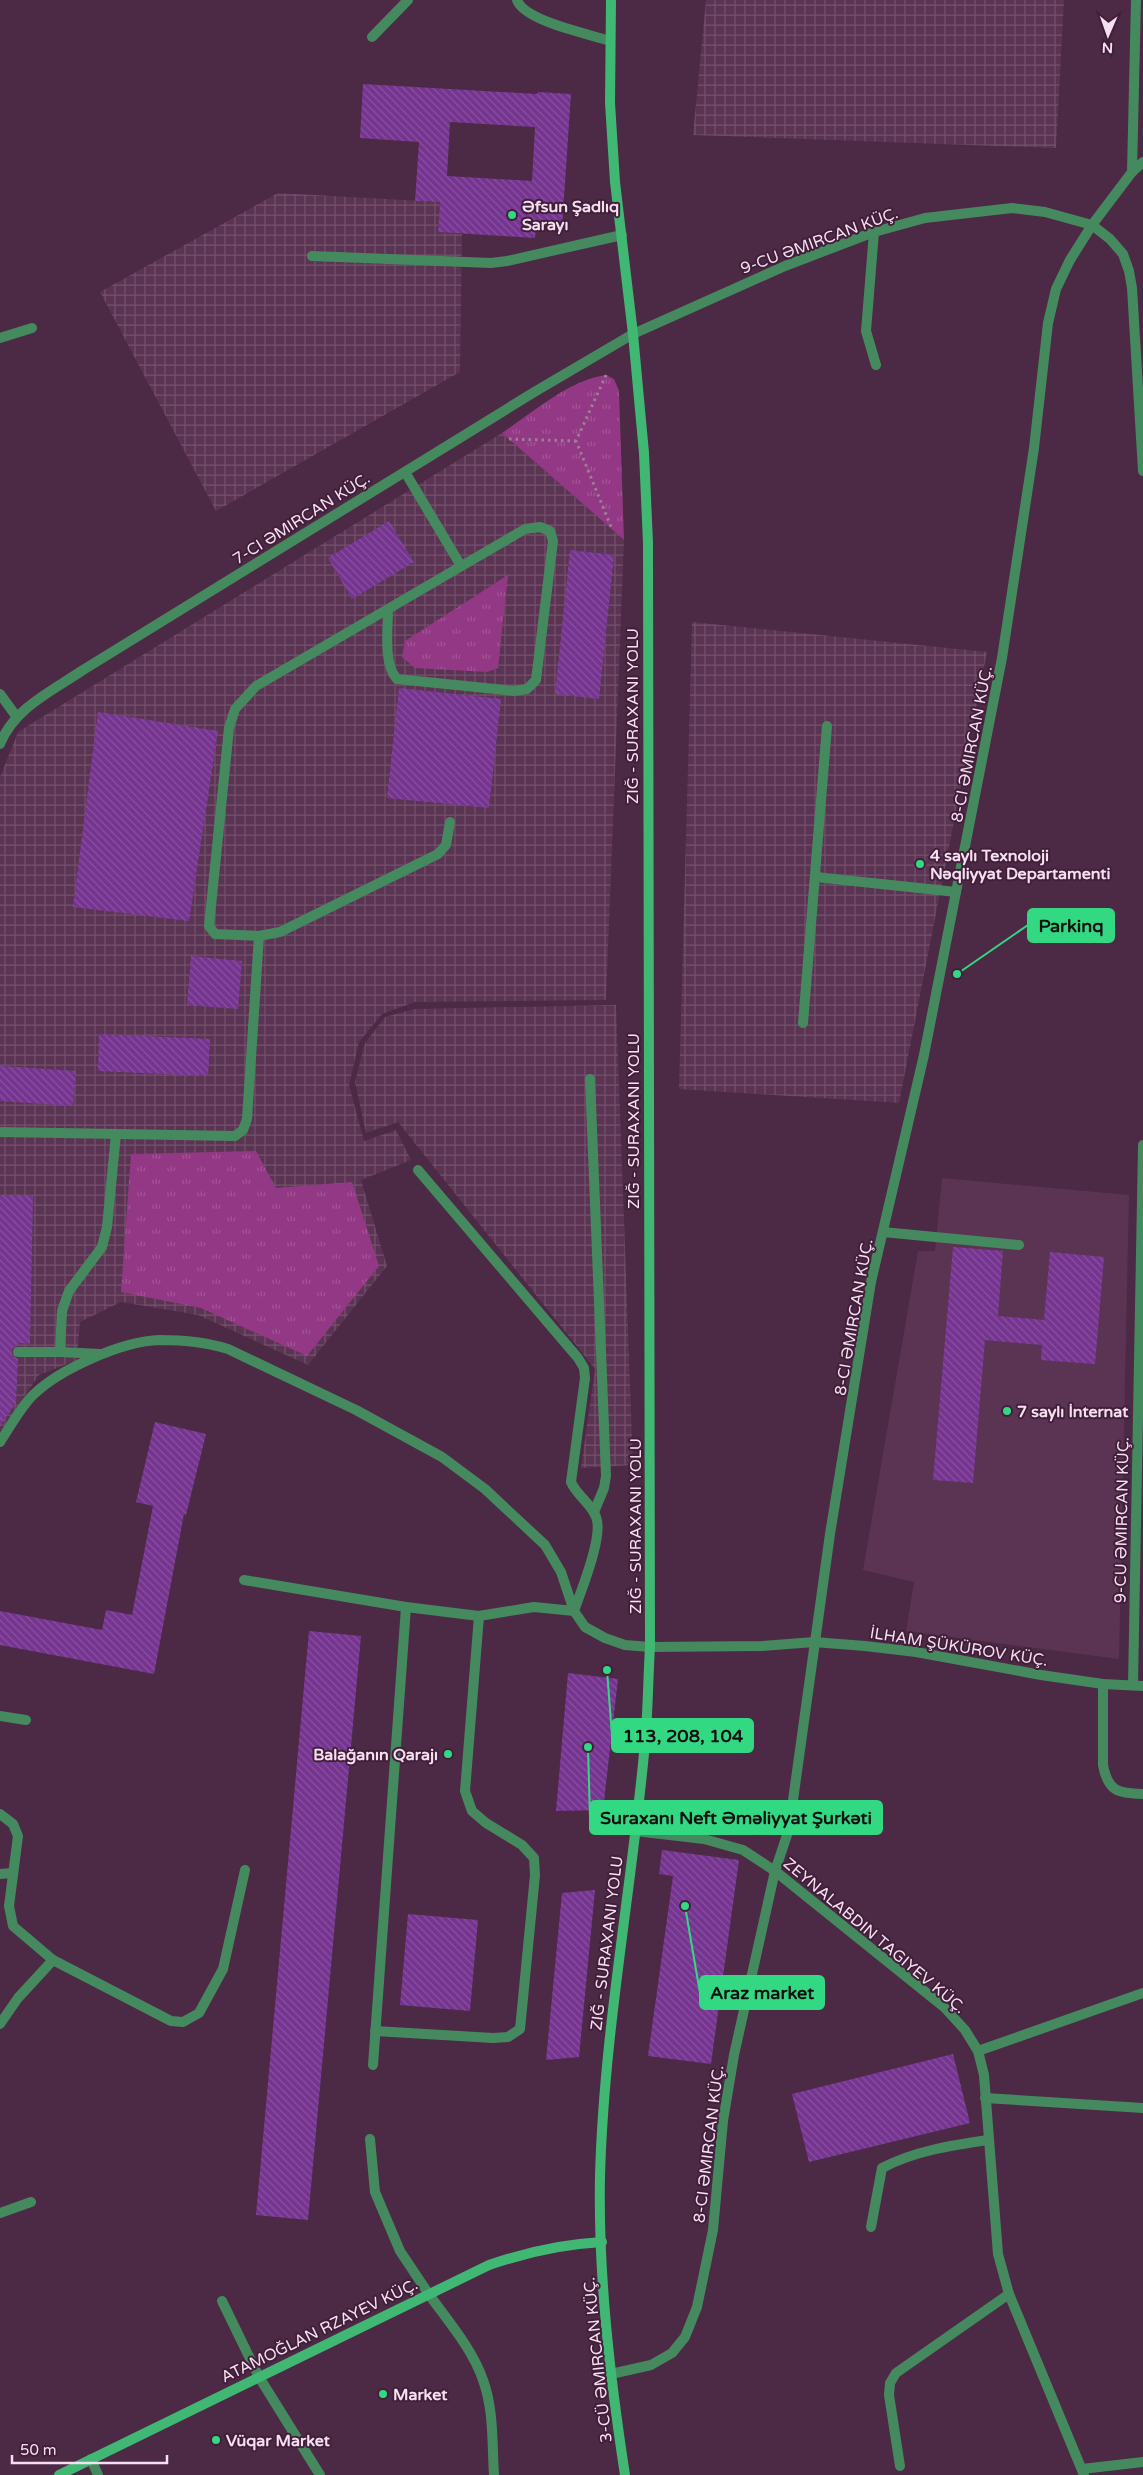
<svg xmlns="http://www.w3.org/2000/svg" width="1143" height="2475" font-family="'Varela Round',sans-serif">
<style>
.built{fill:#5b3453}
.industrial{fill:url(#industrial-grid)}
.grass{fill:url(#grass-tufts)}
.building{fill:url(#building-back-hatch);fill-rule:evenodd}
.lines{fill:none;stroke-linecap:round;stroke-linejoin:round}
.path{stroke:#9c7f96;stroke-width:3;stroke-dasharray:2.5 4;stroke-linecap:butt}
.service{stroke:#45895f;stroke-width:10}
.minor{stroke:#45895f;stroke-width:10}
.tertiary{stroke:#45895f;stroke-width:10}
.secondary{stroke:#41b774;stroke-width:10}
.poi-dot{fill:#33d882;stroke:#411f3a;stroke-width:2}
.labels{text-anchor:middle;stroke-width:4;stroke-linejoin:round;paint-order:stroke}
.poi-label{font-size:16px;font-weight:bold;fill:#f6dff0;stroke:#411f3a;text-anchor:start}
.street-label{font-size:16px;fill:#f6dff0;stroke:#411f3a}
.leader{fill:none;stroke:#33d882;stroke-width:2}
.callout-dot{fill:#33d882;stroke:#411f3a;stroke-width:2}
.callout{fill:#33d882;stroke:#33d882;stroke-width:2}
.callout-label{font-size:18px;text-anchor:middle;font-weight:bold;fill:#111}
</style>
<defs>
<pattern id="industrial-grid" width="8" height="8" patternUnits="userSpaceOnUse" patternTransform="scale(1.25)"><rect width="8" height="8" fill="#5b3453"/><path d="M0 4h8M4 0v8" fill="none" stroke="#73516c"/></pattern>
<pattern id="grass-tufts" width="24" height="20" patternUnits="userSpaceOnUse" patternTransform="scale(1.25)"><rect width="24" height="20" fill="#933884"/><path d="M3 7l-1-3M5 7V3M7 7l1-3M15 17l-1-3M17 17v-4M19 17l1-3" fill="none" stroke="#a35496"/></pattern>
<pattern id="building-back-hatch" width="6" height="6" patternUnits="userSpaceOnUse" patternTransform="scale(1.25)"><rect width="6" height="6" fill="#753490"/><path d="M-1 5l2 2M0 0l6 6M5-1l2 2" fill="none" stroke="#8951a0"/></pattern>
</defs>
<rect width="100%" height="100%" fill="#4c2945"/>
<!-- built -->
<path class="built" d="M942 1178 1129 1195 1119 1659 906 1631 914 1582 863 1570 918 1251H935Z"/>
<!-- industrial -->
<g class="industrial">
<path d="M706 0H1064L1056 148 693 135Z"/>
<path d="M278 193 440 202 438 232 462 234 460 372 216 511 100 292Z"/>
<path d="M502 433 624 540 606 1000 415 1002 382 1014 359 1042 349 1085 364 1141 396 1130 411 1160 361 1180 387 1266 308 1365 198 1315 121 1302 80 1322 77 1360 39 1375 0 1432V777L18 732Z"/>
<path d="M692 622 987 652 899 1103 679 1089Z"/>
<path d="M616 1005 633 1465 581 1468 595 1369 398 1122 366 1133 355 1082 365 1043 385 1017 414 1009Z"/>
</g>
<!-- grass -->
<g class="grass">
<path d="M606 375 614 379 619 391 624 540 502 433C532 413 569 380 606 375Z"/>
<path d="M508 575 498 668 487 672 415 668 402 657 405 641Z"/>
<path d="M256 1151 276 1188 352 1182 379 1266 307 1356 201 1308 121 1292 131 1154Z"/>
</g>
<!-- building -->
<g class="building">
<path d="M363 84 537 94 538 92 571 94 562 227 536 226 535 238 438 232 440 202 415 201 419 142 360 138ZM450 122 535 127 532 181 447 176Z"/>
<path d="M389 521 414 562 352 599 328 558Z"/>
<path d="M570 550 614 555 599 699 555 694Z"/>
<path d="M399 688 501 699 489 808 387 798Z"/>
<path d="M98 712 218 731 189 921 73 907Z"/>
<path d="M191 956 242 961 238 1009 187 1005Z"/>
<path d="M99 1034 210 1039 208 1076 98 1071Z"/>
<path d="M0 1066 76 1071 73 1106 0 1101Z"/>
<path d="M0 1195H33L30 1344 19 1343 12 1349V1356L18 1359 16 1403 0 1426Z"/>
<path d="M953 1247 1003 1251 998 1316 1044 1320 1050 1252 1104 1257 1095 1364 1041 1360 1042 1345 985 1340 973 1483 933 1480Z"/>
<path d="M155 1422 206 1434 186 1515 184 1514 154 1674 0 1645V1611L102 1630 106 1610 132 1615 153 1506 136 1502Z"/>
<path d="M309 1631 361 1636 308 2220 256 2215Z"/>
<path d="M568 1673 618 1679 603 1810 556 1811Z"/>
<path d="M662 1850 739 1860 711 2064 648 2056 673 1876 659 1874Z"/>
<path d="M595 1890 579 2057 546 2060 562 1893Z"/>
<path d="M408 1914 478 1920 470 2011 400 2005Z"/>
<path d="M953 2054 970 2123 809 2162 792 2094Z"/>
</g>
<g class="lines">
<!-- path -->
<g class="path">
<path d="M606 375 576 441 612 529"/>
<path d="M509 439 576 441"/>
</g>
<!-- service -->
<g class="service">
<path d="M517 0C524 21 589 34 610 41"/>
<path d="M372 37 408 0"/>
<path d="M1132 172 1136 0"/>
<path d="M312 256 491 263 507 261 622 235"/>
<path d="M405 472 461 566"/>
<path d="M388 609C388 629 383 664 397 679L514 691 527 689 536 680 553 541 550 531 540 527 525 529 256 686 235 709 229 728 209 926 215 934 259 936 280 932 438 854 446 845 450 822"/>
<path d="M816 877 956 892"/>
<path d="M803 1023 827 726"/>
<path d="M590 1079 606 1476 604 1488 594 1512"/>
<path d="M0 1132 235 1136 243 1130 247 1119 259 936"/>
<path d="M883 1232 1019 1245"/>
<path d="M18 1352H60"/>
<path d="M100 1354 60 1352 62 1311 69 1291 102 1247 107 1227 116 1134"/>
<path d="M244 1580 406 1607 479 1616 534 1607 574 1611"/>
<path d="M375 2031 493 2038 508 2037 520 2029 535 1875 534 1858 522 1845 486 1823 472 1811 465 1791 479 1616"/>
<path d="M373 2065 406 1607"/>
<path d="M370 2139 375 2192 400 2251 428 2293"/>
<path d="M871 2227 882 2168C914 2151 953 2145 988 2140"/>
</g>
<!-- minor -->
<g class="minor">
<path d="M874 232 866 331 876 365"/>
<path d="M0 338 32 328"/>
<path d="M0 694 16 716"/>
<path d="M0 744C14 708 52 691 83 670L536 391 633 334 785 266 874 232 925 218 1012 208 1045 212 1092 225 1110 239 1123 254 1129 271 1132 288 1143 471"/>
<path d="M418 1170 578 1358 584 1368 585 1378 571 1482C577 1496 591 1503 596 1517 604 1535 581 1591 574 1611"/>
<path d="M0 1442C10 1427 20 1408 33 1395 60 1369 122 1341 160 1340 183 1340 206 1342 228 1349L356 1410 442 1457 485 1489 545 1545 561 1572 574 1611 585 1627 605 1638 625 1645 650 1647"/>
<path d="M1103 1684V1765C1108 1792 1118 1793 1143 1794"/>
<path d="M1133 1685 1143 1145"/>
<path d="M0 1716 26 1720"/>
<path d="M0 1814 13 1824 18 1836 9 1906 13 1926 53 1960 171 2021 183 2022 199 2013 223 1969 245 1870"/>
<path d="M635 1831 704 1839 743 1850 775 1871 944 2007 965 2030 978 2051 984 2075 998 2254 1009 2294 1084 2475"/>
<path d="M0 1874 13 1873"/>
<path d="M0 2024 18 1998 53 1960"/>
<path d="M978 2051 1143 1993"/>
<path d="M985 2098 1143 2108"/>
<path d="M0 2213 31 2202"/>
<path d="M428 2293C447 2320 472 2348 483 2380 494 2410 492 2444 494 2475"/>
<path d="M222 2301 259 2377 320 2475"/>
<path d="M611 2374 651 2365 672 2353 685 2337 697 2307 713 2230 723 2121 734 2055 775 1871 789 1829 830 1534 871 1282 924 1055 1002 658 1034 448 1048 323 1056 289 1070 260 1092 225 1132 172 1143 162"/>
<path d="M91 2459 98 2475"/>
<path d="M900 2466 889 2395 890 2383 896 2373 1009 2294"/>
<path d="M1082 2469 1143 2462"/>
</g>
<!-- tertiary -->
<path class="tertiary" d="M650 1647 762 1646 814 1642 865 1646 916 1652 1041 1675 1103 1684 1143 1686"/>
<!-- secondary -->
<g class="secondary">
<path d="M611 0 610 103 615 182 633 334 644 453 648 543 650 1647C648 1679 648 1712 645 1743 632 1888 604 2030 600 2176 598 2275 610 2377 625 2475"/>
<path d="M59 2475 489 2265C527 2252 562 2244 602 2242"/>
</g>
</g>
<!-- markers -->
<g class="poi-dot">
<circle cx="512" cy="215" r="5"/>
<circle cx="920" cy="864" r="5"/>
<circle cx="1007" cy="1411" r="5"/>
<circle cx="448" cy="1754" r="5"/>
<circle cx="383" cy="2394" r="5"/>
<circle cx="216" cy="2440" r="5"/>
</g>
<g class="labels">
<!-- poi labels -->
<g class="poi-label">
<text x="522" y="212">Əfsun Şadlıq<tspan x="522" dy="18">Sarayı</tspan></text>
<text x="930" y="861">4 saylı Texnoloji<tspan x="930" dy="18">Nəqliyyat Departamenti</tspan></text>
<text x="1017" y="1417">7 saylı İnternat</text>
<text x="438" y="1760" text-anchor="end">Balağanın Qarajı</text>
<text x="393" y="2400">Market</text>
<text x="226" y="2446">Vüqar Market</text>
</g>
<!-- street labels -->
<g class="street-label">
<text transform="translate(819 240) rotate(-20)" y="6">9-CU ƏMIRCAN KÜÇ.</text>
<text transform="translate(301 518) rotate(-32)" y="6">7-CI ƏMIRCAN KÜÇ.</text>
<text transform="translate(632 716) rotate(-90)" y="6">ZIĞ - SURAXANI YOLU</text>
<text transform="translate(971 744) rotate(-79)" y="6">8-CI ƏMIRCAN KÜÇ.</text>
<text transform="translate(633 1121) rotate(-90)" y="6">ZIĞ - SURAXANI YOLU</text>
<text transform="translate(853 1317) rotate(-80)" y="6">8-CI ƏMIRCAN KÜÇ.</text>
<text transform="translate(1121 1520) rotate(-89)" y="6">9-CU ƏMIRCAN KÜÇ.</text>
<text transform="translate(635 1526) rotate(-90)" y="6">ZIĞ - SURAXANI YOLU</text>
<text transform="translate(959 1646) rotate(9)" y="6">İLHAM ŞÜKÜROV KÜÇ.</text>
<text transform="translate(875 1935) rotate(40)" y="6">ZEYNALABDIN TAGIYEV KÜÇ.</text>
<text transform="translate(606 1943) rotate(-83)" y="6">ZIĞ - SURAXANI YOLU</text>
<text transform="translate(708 2144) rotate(-83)" y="6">8-CI ƏMIRCAN KÜÇ.</text>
<text transform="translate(319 2330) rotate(-26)" y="6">ATAMOĞLAN RZAYEV KÜÇ.</text>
<text transform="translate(597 2360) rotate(-96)" y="6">3-CÜ ƏMIRCAN KÜÇ.</text>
</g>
</g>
<!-- callouts -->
<path class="leader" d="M957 974L1028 925M607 1670L612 1736M588 1747L590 1818M685 1906L700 1993"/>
<g class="callout-dot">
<circle cx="957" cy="974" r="5"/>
<circle cx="607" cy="1670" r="5"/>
<circle cx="588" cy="1747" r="5"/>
<circle cx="685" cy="1906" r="5"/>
</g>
<g class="callout">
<rect x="1028" y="909" width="86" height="33" rx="5"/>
<rect x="612" y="1719" width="141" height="33" rx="5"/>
<rect x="590" y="1801" width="292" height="33" rx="5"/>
<rect x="700" y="1976" width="124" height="33" rx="5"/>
</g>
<g class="callout-label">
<text x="1071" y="932">Parkinq</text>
<text x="683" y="1742">113, 208, 104</text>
<text x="736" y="1824">Suraxanı Neft Əməliyyat Şurkəti</text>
<text x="762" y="1999">Araz market</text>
</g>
<!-- north arrow -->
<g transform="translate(1108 35) rotate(182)" stroke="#411f3a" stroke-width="4" paint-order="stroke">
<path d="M0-4L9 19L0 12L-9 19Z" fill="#f6dff0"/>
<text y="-8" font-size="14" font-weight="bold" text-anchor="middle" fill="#f6dff0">N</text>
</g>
<!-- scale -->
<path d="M12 2455v8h155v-8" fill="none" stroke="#f6dff0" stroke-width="2.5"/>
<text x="20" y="2455" font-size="15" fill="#f6dff0" stroke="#411f3a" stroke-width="4" paint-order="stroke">50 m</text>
</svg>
